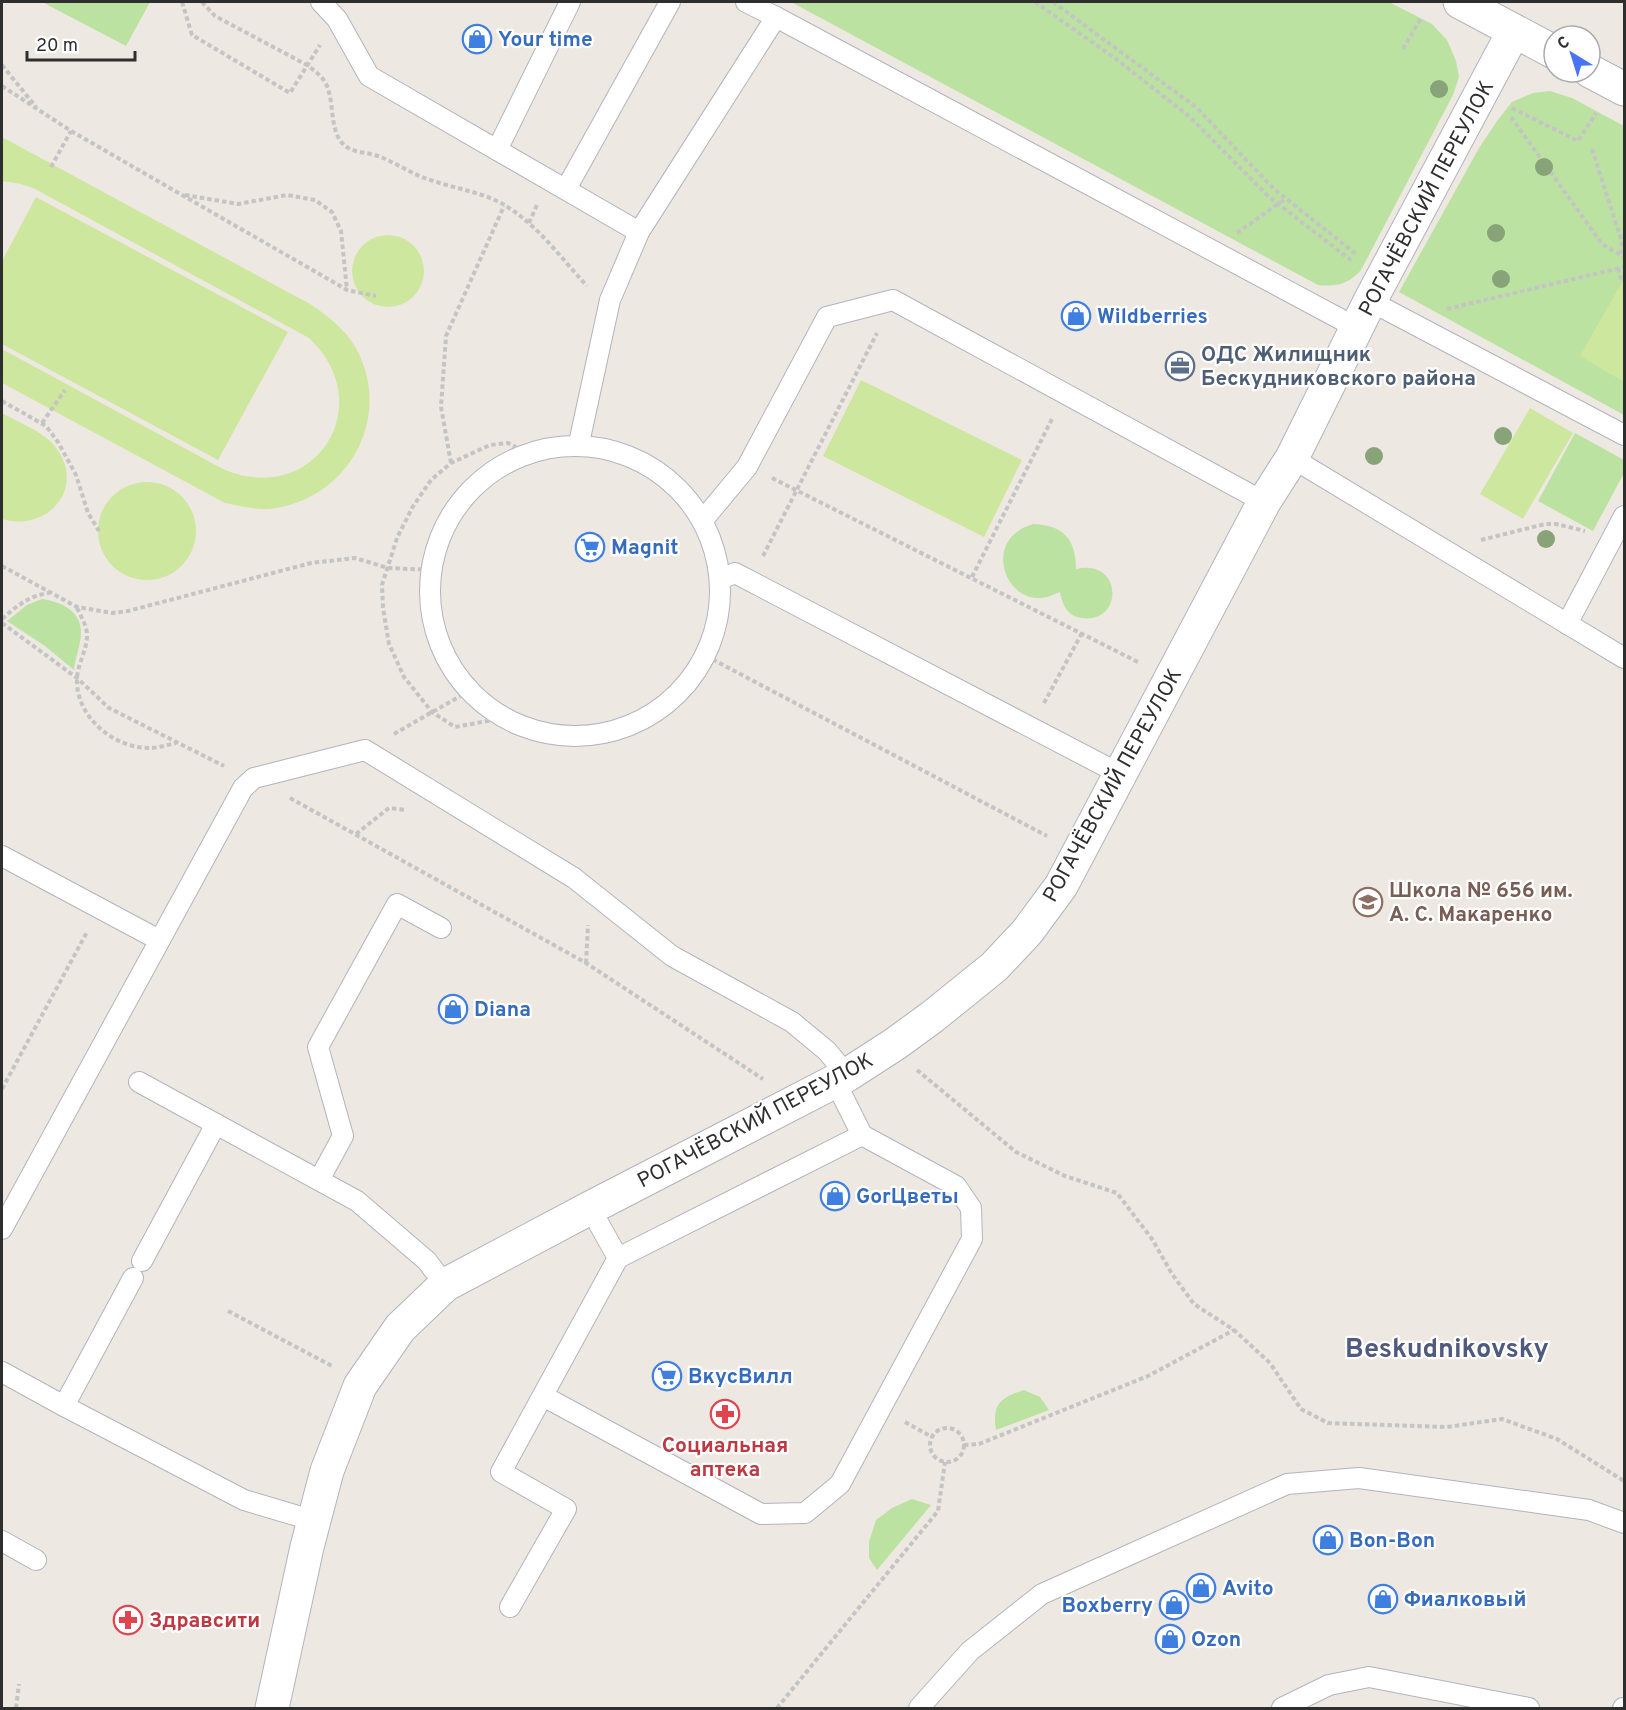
<svg xmlns="http://www.w3.org/2000/svg" width="1626" height="1710" font-family="Overpass,sans-serif">
<style>
.green{fill:#bbe2a1}
.pitch{fill:#cde89e}
.lines{fill:none;stroke-linecap:round;stroke-linejoin:round}
.lane-casing{stroke:#b2b4bd;stroke-width:22}
.street-casing{stroke:#b2b4bd;stroke-width:35}
.secondary-casing{stroke:#b2b4bd;stroke-width:35}
.path{stroke:#c4c4c4;stroke-width:4;stroke-dasharray:4.5 3;stroke-linecap:butt}
.lane{stroke:#fff;stroke-width:20}
.street{stroke:#fff;stroke-width:33}
.secondary{stroke:#fff;stroke-width:33}
.tree{fill:#87a377}
.labels{text-anchor:middle;stroke-width:4.5;stroke-linejoin:round;paint-order:stroke}
.shop-label{font-size:21px;font-weight:bold;fill:#366cbe;stroke:#fff;text-anchor:start}
.street-label{font-size:21px;fill:#2e2e2e;stroke:#fff}
.service-label{font-size:21px;font-weight:bold;fill:#4e5e75;stroke:#fff;text-anchor:start}
.education-label{font-size:21px;font-weight:bold;fill:#785e54;stroke:#fff;text-anchor:start}
.health-label{font-size:21px;font-weight:bold;fill:#be3a42;stroke:#fff}
.district-label{font-size:27px;font-weight:bold;fill:#4f5a7e;stroke:#fff}
</style>
<rect width="100%" height="100%" fill="#eee8e2"/>
<!-- green -->
<g class="green">
<path d="M42 2H150L126 46Z"/>
<path d="M791 2H1389L1432 24 1447 40 1456 61 1459 77 1453 95 1361 270C1349 284 1336 287 1318 285Z"/>
<path d="M1550 91 1572 98 1624 126V415L1399 292 1479 148 1497 121 1512 102 1533 93Z"/>
<path d="M1575 433 1624 460V473L1593 531 1538 501Z"/>
<path d="M1033 524C1063 525 1076 539 1076 569 1123 558 1124 624 1082 618 1068 617 1062 604 1060 592 1056 593 1051 596 1047 597 1008 606 986 550 1020 530 1023 527 1029 526 1033 524Z"/>
<path d="M42 599C66 603 86 614 80 642 78 652 75 660 74 670L45 646 7 621 27 605Z"/>
<path d="M1024 1390 1040 1397 1049 1410 996 1430C992 1404 1000 1398 1024 1390Z"/>
<path d="M912 1499 931 1505 877 1570 869 1558V1542L876 1520 892 1508Z"/>
</g>
<!-- pitch -->
<g class="pitch">
<path d="M2 137 310 304C328 316 345 329 356 348 394 418 348 500 270 509 255 510 240 506 225 503L2 383V349L221 468C311 510 382 407 309 338L35 189 21 184 2 181Z"/>
<path d="M36 197 288 332 218 460 2 344V261Z"/>
<circle cx="388" cy="271" r="36"/>
<path d="M1622 282 1624 283V382L1580 356Z"/>
<path d="M861 380 1022 460 984 537 823 456Z"/>
<path d="M1530 408 1573 433 1523 519 1480 494Z"/>
<path d="M2 413C20 423 48 433 59 452 84 492 45 532 2 519Z"/>
<circle cx="147" cy="531" r="49"/>
</g>
<g class="lines">
<!-- lane casing -->
<g class="lane-casing">
<g id="lane">
<path d="M321 2 337 19 369 76 639 232"/>
<path d="M746 2 776 17"/>
<path d="M497 150 570 2"/>
<path d="M566 189 670 2"/>
<path d="M1370 301 1624 435"/>
<path d="M579 443 610 300 639 232 776 17 1357 328"/>
<circle cx="575" cy="591" r="145"/>
<path d="M1292 458 1624 658"/>
<path d="M703 520 747 467 827 317 893 300 1264 502"/>
<path d="M721 579 735 573 1120 774"/>
<path d="M1567 624 1624 516"/>
<path d="M2 856 159 940"/>
<path d="M139 1082 357 1201 427 1261 445 1285"/>
<path d="M319 1180 343 1136 318 1047 397 904 441 928"/>
<path d="M2 1229 243 788 254 778 365 750 574 878 672 956 792 1022 827 1051 847 1075"/>
<path d="M618 1258 862 1135"/>
<path d="M142 1261 216 1124"/>
<path d="M133 1278 64 1406 244 1500 315 1521"/>
<path d="M2 1372 64 1406"/>
<path d="M543 1396 761 1514 805 1513 840 1484 972 1239 971 1208 956 1186 862 1135 835 1081"/>
<path d="M2 1541 36 1560"/>
<path d="M510 1607 566 1509 501 1472 618 1258 590 1208"/>
<path d="M919 1708 970 1651 1042 1594 1287 1484 1359 1478 1589 1510 1624 1523"/>
<path d="M1282 1708 1329 1685 1369 1677 1529 1708"/>
<path d="M1623 1708H1624"/>
</g>
</g>
<!-- street casing -->
<g class="street-casing">
<path id="street" d="M272 1708 307 1547 327 1471 360 1386 400 1328 445 1285 590 1208 847 1075 895 1044 932 1017 994 967 1027 932 1061 886 1264 502 1292 458 1370 301 1514 31"/>
</g>
<!-- secondary casing -->
<g class="secondary-casing">
<g id="secondary">
<path d="M1460 2 1554 52"/>
<path d="M1590 71 1624 89"/>
</g>
</g>
<!-- path -->
<g class="path">
<path d="M182 2 192 35 290 93 320 45"/>
<path d="M202 2 215 16 307 65C316 72 325 78 328 89 334 106 330 132 344 145 353 153 367 152 378 156 391 161 403 168 415 174 437 184 462 188 485 196 528 211 557 254 587 286"/>
<path d="M1035 2 1116 59 1190 117 1268 196 1352 261"/>
<path d="M1053 2 1197 108 1274 189 1356 254"/>
<path d="M1403 49 1421 18"/>
<path d="M2 65 36 107"/>
<path d="M2 86 71 131 347 290 376 296"/>
<path d="M1512 108 1578 141 1596 113"/>
<path d="M1511 117 1602 244 1624 257"/>
<path d="M1592 149 1622 242 1621 255"/>
<path d="M51 167 71 131"/>
<path d="M185 195 238 204 287 195 315 200 332 212 341 231 347 290"/>
<path d="M529 223 537 205"/>
<path d="M1237 233 1285 199"/>
<path d="M1618 268 1622 282"/>
<path d="M1447 309 1624 267"/>
<path d="M2 401 46 426 58 442 76 475 88 513 99 531"/>
<path d="M42 423 65 390"/>
<path d="M451 463 441 407 446 336 504 206"/>
<path d="M772 478 1138 662"/>
<path d="M1481 540 1545 524H1556L1585 531"/>
<path d="M763 556 877 333"/>
<path d="M2 566 77 607 112 613 128 611 311 563 355 558 388 568 432 570"/>
<path d="M972 577 1053 417"/>
<path d="M77 608C81 616 86 625 87 633 88 648 78 663 77 678 75 716 113 748 149 748 158 748 167 745 176 743"/>
<path d="M2 619C17 606 28 596 49 593"/>
<path d="M2 623 77 678 109 708 224 766"/>
<path d="M706 656 1047 836"/>
<path d="M1044 703 1082 633"/>
<path d="M504 718 455 727 432 712 404 677 389 644 383 608 382 585 397 538 412 508 431 480 451 463 490 445 508 443 527 453"/>
<path d="M394 734 469 691"/>
<path d="M290 798 586 963 763 1079"/>
<path d="M356 834 389 808 406 810"/>
<path d="M586 963 588 925"/>
<path d="M917 1070 1016 1152 1065 1176 1117 1193 1152 1239 1172 1274 1194 1304 1234 1330 1270 1363 1301 1409 1328 1423 1447 1427 1502 1419 1557 1439 1624 1481"/>
<path d="M2 1089 87 932"/>
<path d="M228 1311 332 1366"/>
<path d="M905 1422 932 1437"/>
<circle cx="947" cy="1445" r="17"/>
<path d="M964 1445 979 1444 1148 1376 1234 1330"/>
<path d="M16 1708 19 1684"/>
<path d="M777 1708 938 1511 945 1462"/>
</g>
<!-- lane -->
<use href="#lane" class="lane"/>
<!-- street -->
<use href="#street" class="street"/>
<!-- secondary -->
<use href="#secondary" class="secondary"/>
</g>
<!-- trees -->
<g class="tree">
<circle cx="1439" cy="89" r="9"/>
<circle cx="1544" cy="167" r="9"/>
<circle cx="1496" cy="233" r="9"/>
<circle cx="1501" cy="279" r="9"/>
<circle cx="1503" cy="436" r="9"/>
<circle cx="1374" cy="456" r="9"/>
<circle cx="1546" cy="539" r="9"/>
</g>
<!-- icons -->
<defs>
<g id="shop-ring" transform="scale(1.5)"><circle r="9.5" fill="#fff" stroke="#3f7fe0" stroke-width="1.5"/><path d="M-5-2.5h2.3a2.7 3.5 0 0 1 5.4 0H5L5.5 6h-11ZM-1.5-2.5h3a1.5 2.3 0 0 0-3 0Z" fill="#3f7fe0"/></g>
<g id="office-ring" transform="scale(1.5)"><circle r="9.5" fill="#fff" stroke="#5c6f8a" stroke-width="1.5"/><path d="M-6-3h4V-5.5h4V-3h4V5H-6ZM-1-4.5V-3h2v-1.5ZM-6 0V1H6V0Z" fill="#5c6f8a"/></g>
<g id="supermarket-ring" transform="scale(1.5)"><circle r="9.5" fill="#fff" stroke="#3f7fe0" stroke-width="1.5"/><path d="M-6-5.5h2.5l.6 2H6L4.5 2H-2.5L-4.4-4H-6ZM-1.5 3.2a1.3 1.3 0 1 0 .1 0ZM3 3.2a1.3 1.3 0 1 0 .1 0Z" fill="#3f7fe0"/></g>
<g id="school-ring" transform="scale(1.5)"><circle r="9.5" fill="#fff" stroke="#8d6e63" stroke-width="1.5"/><path d="M0-5L7-2L0 1L-7-2ZM-4 1L0 2.5L4 1V4Q0 6-4 4Z" fill="#8d6e63"/></g>
<g id="pharmacy-ring" transform="scale(1.5)"><circle r="9.5" fill="#fff" stroke="#e0444e" stroke-width="1.5"/><path d="M-2-6h4v4h4v4h-4v4h-4v-4h-4v-4h4Z" fill="#e0444e"/></g>
</defs>
<g fill-rule="evenodd">
<use href="#shop-ring" x="477" y="39"/>
<use href="#shop-ring" x="1076" y="316"/>
<use href="#office-ring" x="1180" y="366"/>
<use href="#supermarket-ring" x="590" y="547"/>
<use href="#school-ring" x="1368" y="902"/>
<use href="#shop-ring" x="453" y="1009"/>
<use href="#shop-ring" x="835" y="1196"/>
<use href="#supermarket-ring" x="667" y="1376"/>
<use href="#pharmacy-ring" x="725" y="1414"/>
<use href="#shop-ring" x="1328" y="1540"/>
<use href="#shop-ring" x="1201" y="1588"/>
<use href="#shop-ring" x="1383" y="1599"/>
<use href="#shop-ring" x="1174" y="1605"/>
<use href="#pharmacy-ring" x="128" y="1620"/>
<use href="#shop-ring" x="1170" y="1639"/>
</g>
<g class="labels">
<!-- shop labels -->
<g class="shop-label">
<text x="498" y="46">Your time</text>
<text x="1097" y="323">Wildberries</text>
<text x="611" y="554">Magnit</text>
<text x="474" y="1016">Diana</text>
<text x="856" y="1203">GorЦветы</text>
<text x="688" y="1383">ВкусВилл</text>
<text x="1349" y="1547">Bon-Bon</text>
<text x="1222" y="1595">Avito</text>
<text x="1404" y="1606">Фиалковый</text>
<text x="1153" y="1612" text-anchor="end">Boxberry</text>
<text x="1191" y="1646">Ozon</text>
</g>
<!-- street labels -->
<g class="street-label">
<text transform="translate(1426 198) rotate(-62)" y="7">РОГАЧЁВСКИЙ ПЕРЕУЛОК</text>
<text transform="translate(1112 785) rotate(-61)" y="7">РОГАЧЁВСКИЙ ПЕРЕУЛОК</text>
<text transform="translate(755 1120) rotate(-28)" y="7">РОГАЧЁВСКИЙ ПЕРЕУЛОК</text>
</g>
<!-- service labels -->
<g class="service-label">
<text x="1201" y="361">ОДС Жилищник<tspan x="1201" dy="24">Бескудниковского района</tspan></text>
</g>
<!-- education labels -->
<g class="education-label">
<text x="1389" y="897">Школа № 656 им.<tspan x="1389" dy="24">А. С. Макаренко</tspan></text>
</g>
<!-- health labels -->
<g class="health-label">
<text x="725" y="1452">Социальная<tspan x="725" dy="24">аптека</tspan></text>
<text x="149" y="1627" text-anchor="start">Здравсити</text>
</g>
<!-- district labels -->
<g class="district-label">
<text x="1447" y="1357">Beskudnikovsky</text>
</g>
</g>
<!-- border -->
<rect width="1626" height="1710" fill="none" stroke="#2e2e2e" stroke-width="6"/>
<!-- north arrow -->
<g transform="translate(1572 54) rotate(322)"><circle r="28" fill="#ffffff" stroke="#ababab" stroke-width="1.5"/>
<path d="M0-4.5L10 22L0 15L-10 22Z" fill="#4a73f3"/>
<text y="-9" font-size="16" font-weight="bold" text-anchor="middle" fill="#2e2e2e">С</text>
</g>
<!-- scale -->
<path d="M27 51v9h108v-9" fill="none" stroke="#2e2e2e" stroke-width="3"/>
<text x="36" y="51" font-size="18" fill="#2e2e2e" stroke="#ffffff" stroke-width="4.5" paint-order="stroke">20 m</text>
</svg>
